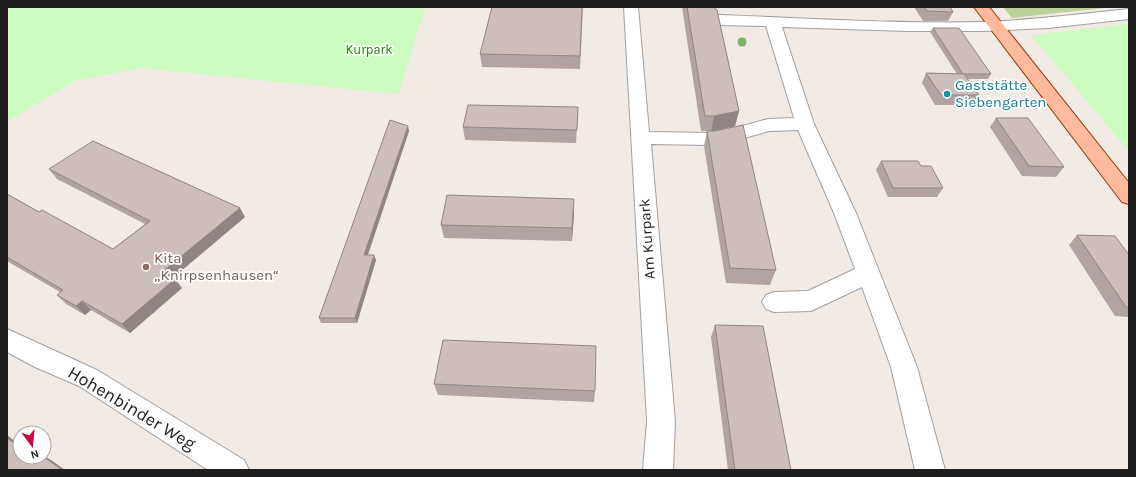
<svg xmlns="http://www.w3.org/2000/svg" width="1136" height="477" font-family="Karla,sans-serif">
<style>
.forest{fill:#b9d298}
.park{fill:#cdfcc1}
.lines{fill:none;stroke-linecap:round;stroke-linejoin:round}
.minor-casing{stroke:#a0a0a0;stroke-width:2}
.major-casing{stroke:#9b3c00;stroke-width:2}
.minor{fill:#fff;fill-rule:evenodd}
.major{fill:#ffb99c;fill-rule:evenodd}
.tree{fill:#7eb26a}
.wall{fill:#b0a3a1}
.shaded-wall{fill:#908583}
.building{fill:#cdbebb;stroke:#908583}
.culture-dot{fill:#0f9aa8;stroke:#fff;stroke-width:1.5}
.education-dot{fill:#8d6e63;stroke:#fff;stroke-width:1.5}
.labels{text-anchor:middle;stroke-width:3.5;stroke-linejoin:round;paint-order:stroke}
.far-park-label{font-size:13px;fill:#1f8506;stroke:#fff}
.culture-label{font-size:15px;fill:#0d838f;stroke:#fff;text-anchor:start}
.street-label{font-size:15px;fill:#1f1f1f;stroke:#fff}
.education-label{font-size:15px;fill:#785e54;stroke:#fff;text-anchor:start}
.near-street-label{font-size:18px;fill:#1f1f1f;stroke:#fff}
</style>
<rect width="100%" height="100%" fill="#f1eae5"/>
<!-- forest -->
<path class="forest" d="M1003 7H1113L1012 18Z"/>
<!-- park -->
<g class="park">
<path d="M7 7H425L399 94 141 68 74 81 7 122Z"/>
<path d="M1129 24V151L1031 35Z"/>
</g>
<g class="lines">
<!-- minor casing -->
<g class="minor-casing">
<g id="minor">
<path d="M624 7H638L649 132 711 133 739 127 768 119 794 118 766 26 718 25 713 23 710 20 713 17 718 15C807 18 895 24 984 22 1033 20 1081 14 1129 9V19L1048 28 983 31H907L782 27 814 124 856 213 917 367 945 470H915L891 367 862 287 811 311 774 312 766 309 762 302 766 295 774 292 808 291 855 269 834 213 798 130 769 131 741 139 711 145 651 144 675 421 673 470H643L647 421Z"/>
<path d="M7 329 97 370 244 460 249 470H208L79 386 35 367 7 352Z"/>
</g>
</g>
<!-- major casing -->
<g class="major-casing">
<path id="major" d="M974 7H989L1129 183V204L1122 202Z"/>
</g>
<!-- minor -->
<use href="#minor" class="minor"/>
<!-- major -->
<use href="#major" class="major"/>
</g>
<!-- trees -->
<circle class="tree" cx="742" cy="42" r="4.5"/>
<!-- wall -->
<g class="wall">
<path d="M583 7 580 69 482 67 480 54Z"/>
<path d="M682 7H714L739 111 735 126 714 131 776 270 770 285 726 283 704 146 707 131H701Z"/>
<path d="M914 7H950L953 12 948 21H923Z"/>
<path d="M933 28 991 74 988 79H967L979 95 973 105H935L922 83 926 73 957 74 930 32Z"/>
<path d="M578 107 576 143 465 140 463 127Z"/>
<path d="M996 118 1064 167 1056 177 1022 176 990 127Z"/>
<path d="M409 131 368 255 376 260 357 323H321L319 318Z"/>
<path d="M881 161 921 166 943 188 937 197H888L876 170Z"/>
<path d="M49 169 245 217 173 278 182 288 130 333 91 310 85 315 66 304 57 295 60 292 7 261V194L39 212 113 249 145 224 57 179Z"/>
<path d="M574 212 572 241 444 238 441 225Z"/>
<path d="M1077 235 1129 255V317L1115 316 1069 245Z"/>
<path d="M715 325 791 470H728L711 337Z"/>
<path d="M434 384 595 391 594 402 438 395Z"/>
</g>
<!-- shaded-wall -->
<g class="shaded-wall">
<path d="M739 111 735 126 711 132 714 116Z"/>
<path d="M408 126 409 131 366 260 364 255Z"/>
<path d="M574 199V212L572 241V228Z"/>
<path d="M240 208 245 217 169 281 162 272Z"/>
<path d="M374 255 376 260 357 323 355 318Z"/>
<path d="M175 279 182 288 130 333 122 324Z"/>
<path d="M82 301 91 310 85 315 76 306Z"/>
<path d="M7 435 20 445V448L7 438Z"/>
<path d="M44 456 51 460 65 470H62L44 457Z"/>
</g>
<!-- building -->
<g class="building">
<path d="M492 7H582L580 56 480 54Z"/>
<path d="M687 7H713L717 10 739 111 714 116H705Z"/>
<path d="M924 7H950L953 12 927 11Z"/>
<path d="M933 28H959L991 74H963Z"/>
<path d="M926 73 964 74 979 95H941Z"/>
<path d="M468 105 578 107 577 130 463 127Z"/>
<path d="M996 118H1028L1064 167 1029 166Z"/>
<path d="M390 120 408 126 364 255H374L355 318H319Z"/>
<path d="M743 125 776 270 730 268 707 131H715Z"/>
<path d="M93 141 240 208 162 272 175 279 122 324 82 301 76 306 57 295 63 290 7 257V194L39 212 42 210 113 249 150 221 49 169Z"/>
<path d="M881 161H918L921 166H931L943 188H893Z"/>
<path d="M447 195 574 199 572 228 441 225Z"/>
<path d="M1077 235 1115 236 1129 255V307H1126Z"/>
<path d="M715 325 763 326 791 470H735Z"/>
<path d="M443 340 596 346 595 391 434 384Z"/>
<path d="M7 438 20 448V457H44L62 470H7Z"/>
</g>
<!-- markers -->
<circle class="culture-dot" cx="947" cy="94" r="4"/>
<circle class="education-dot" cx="146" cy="267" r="4"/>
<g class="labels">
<!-- far-park labels -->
<g class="far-park-label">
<text x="369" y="54">Kurpark</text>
</g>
<!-- culture labels -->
<g class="culture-label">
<text x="955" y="90">Gaststätte<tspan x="955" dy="17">Siebengarten</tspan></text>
</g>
<!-- street labels -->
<g class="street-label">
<text transform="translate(647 239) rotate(-94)" y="5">Am Kurpark</text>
</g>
<!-- education labels -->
<g class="education-label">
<text x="154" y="263">Kita<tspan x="154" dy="17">„Knirpsenhausen“</tspan></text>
</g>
<!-- near-street labels -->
<g class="near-street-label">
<text transform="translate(132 408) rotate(31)" y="6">Hohenbinder Weg</text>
</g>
</g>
<!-- border -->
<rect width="1136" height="477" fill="none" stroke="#1f1f1f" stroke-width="16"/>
<!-- north arrow -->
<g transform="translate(32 445) rotate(164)"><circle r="19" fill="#ffffff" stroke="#a5a5a5"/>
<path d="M0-3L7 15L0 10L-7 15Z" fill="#cf003a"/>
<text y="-6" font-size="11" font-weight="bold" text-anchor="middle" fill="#1f1f1f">N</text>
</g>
</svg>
